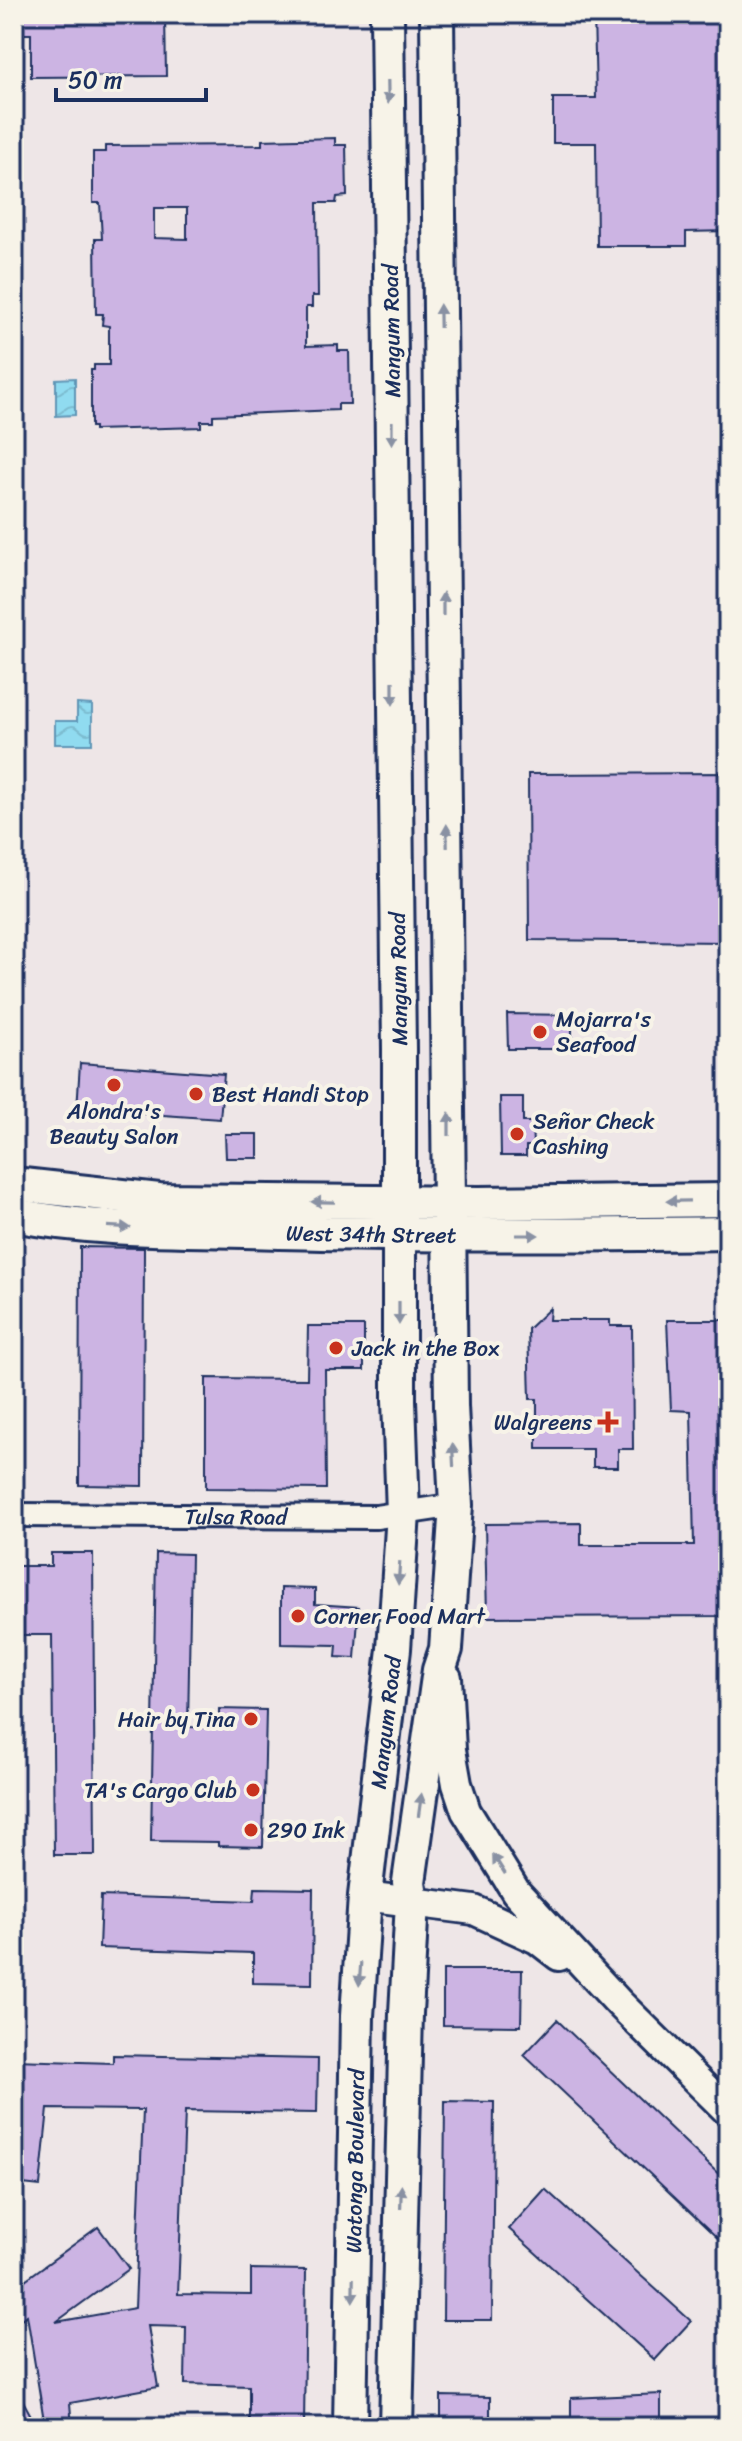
<svg xmlns="http://www.w3.org/2000/svg" width="742" height="2441" font-family="Sriracha,sans-serif">
<style>
.water{fill:url(#water-waves);stroke:#6196b6;stroke-width:2}
.building{fill:#ccb4e3;stroke:#1b2f5e;stroke-width:2;fill-rule:evenodd}
.lines{fill:none;stroke-linecap:round;stroke-linejoin:round}
.minor-casing{stroke:#1b2f5e;stroke-width:28}
.tertiary-casing{stroke:#1b2f5e;stroke-width:34}
.secondary-casing{stroke:#1b2f5e;stroke-width:38}
.minor{stroke:#f7f3e8;stroke-width:22}
.tertiary{stroke:#f7f3e8;stroke-width:28}
.secondary{stroke:#f7f3e8;stroke-width:32}
.oneway{fill:#8991a3}
.poi-dot{fill:#c8321e;stroke:#f7f3e8;stroke-width:3}
.labels{text-anchor:middle;stroke-width:8;stroke-linejoin:round;paint-order:stroke}
.street-label{font-size:22px;fill:#1b2f5e;stroke:#f7f3e8}
.poi-label{font-size:22px;fill:#1b2f5e;stroke:#f7f3e8;text-anchor:start}
</style>
<defs>
<pattern id="water-waves" width="16" height="10" patternUnits="userSpaceOnUse" patternTransform="scale(2)"><rect width="16" height="10" fill="#90dbf0"/><path d="M0 5q4-4 8 0t8 0" fill="none" stroke="#7cbcd0"/></pattern>
</defs>
<rect width="100%" height="100%" fill="#eee6e7"/>
<filter id="ink" filterUnits="userSpaceOnUse"><feTurbulence type="fractalNoise" baseFrequency=".0125" numOctaves="2"/><feDisplacementMap in="SourceGraphic" scale="16" xChannelSelector="R" yChannelSelector="G"/><feConvolveMatrix kernelMatrix="1 2 1 2 8 2 1 2 1" color-interpolation-filters="sRGB"/></filter>
<g filter="url(#ink)">
<!-- water -->
<g class="water">
<path d="M75 378V415L56 416V379Z"/>
<path d="M77 704 92 705V744H55V721H77Z"/>
</g>
<!-- building -->
<g class="building">
<path d="M20 14H165L166 76 31 77V34H20Z"/>
<path d="M594 14H728V231L686 232V246H597L596 143H553V98H596Z"/>
<path d="M335 138V145H346L347 196 337 197 336 203H317L318 296H312V307H306V346L338 345V351H349L350 404H338V410L213 415V421H201V427L94 430V427H91V370H94V365H109V326L102 325 103 314H96L95 239H102L100 203H93V152H105V146L262 145V140ZM154 208H187V239L154 238Z"/>
<path d="M728 773 726 942 529 940 528 774Z"/>
<path d="M507 1014 572 1015V1049H508Z"/>
<path d="M80 1063 224 1074 220 1119 77 1109Z"/>
<path d="M500 1097H523V1122H532L533 1146H526V1156H501Z"/>
<path d="M225 1134H258V1158H226Z"/>
<path d="M80 1247 144 1248 143 1486 79 1485Z"/>
<path d="M550 1308 549 1320H610V1326H632L633 1449H618V1467H593V1449H537V1399H530L528 1329Z"/>
<path d="M667 1320H728V1616L487 1617 485 1524 581 1523V1545H694L691 1411 671 1410Z"/>
<path d="M308 1326H364V1370H325L326 1489 206 1488V1378L307 1379Z"/>
<path d="M51 1553H93L95 1855H54L52 1635H14V1566H51Z"/>
<path d="M156 1553 191 1554 188 1727 219 1728V1709L266 1710 263 1847 218 1846V1842L151 1841Z"/>
<path d="M281 1588 315 1589V1604L359 1607 355 1658 336 1657 337 1645 281 1644Z"/>
<path d="M255 1888 313 1889 312 1984 253 1983V1953L99 1948 101 1896 254 1901Z"/>
<path d="M443 1970H522L521 2026 443 2025Z"/>
<path d="M557 2020 728 2183V2248L524 2055Z"/>
<path d="M113 2055 318 2059 317 2113 185 2111 178 2294 251 2295V2269L306 2270 304 2427H249V2386L185 2384 186 2327 148 2326 158 2387 70 2403 72 2427H45L27 2315 14 2324V2288L98 2227 129 2269 56 2322 135 2308 143 2110 48 2109 40 2186 14 2183V2060L113 2063Z"/>
<path d="M445 2101 494 2102 492 2320H443Z"/>
<path d="M545 2189 691 2321 655 2360 509 2229Z"/>
<path d="M14 2384 37 2427H14Z"/>
<path d="M661 2394V2427H571V2398Z"/>
<path d="M441 2396 490 2397V2427H441Z"/>
</g>
<g class="lines">
<!-- minor casing -->
<g class="minor-casing">
<g id="minor">
<path id="s1" d="M14 1515 376 1517 456 1505"/>
</g>
</g>
<!-- tertiary casing -->
<g class="tertiary-casing">
<g id="tertiary">
<path d="M447 1678 451 1750 457 1784 466 1811 516 1892 619 2003 728 2111"/>
<path d="M365 1896 474 1910 537 1939 559 1956"/>
</g>
</g>
<!-- secondary casing -->
<g class="secondary-casing">
<g id="secondary">
<path d="M14 1184 159 1200 479 1203 728 1200"/>
<path id="s2" d="M14 1215C102 1232 191 1229 280 1232 429 1236 578 1235 728 1233"/>
<path id="s3" d="M350 2427 357 2016 365 1896 394 1649 403 1513 399 1400V1050L387 14"/>
<path d="M396 2427 406 2013 412 1902 409 1882 439 1670 446 1649 456 1505 451 1406 437 14"/>
</g>
</g>
<!-- minor -->
<use href="#minor" class="minor"/>
<!-- tertiary -->
<use href="#tertiary" class="tertiary"/>
<!-- secondary -->
<use href="#secondary" class="secondary"/>
</g>
<!-- one-way arrows -->
<defs><path id="oneway-solid" d="M-6-.8H1V-3.2L6.5 0L1 3.2V.8H-6Z" transform="scale(2)"/></defs>
<g class="oneway">
<use href="#oneway-solid" transform="translate(388 92) rotate(89)"/>
<use href="#oneway-solid" transform="translate(440 316) rotate(-91)"/>
<use href="#oneway-solid" transform="translate(392 433) rotate(90)"/>
<use href="#oneway-solid" transform="translate(443 604) rotate(-90)"/>
<use href="#oneway-solid" transform="translate(393 693) rotate(90)"/>
<use href="#oneway-solid" transform="translate(447 836) rotate(-91)"/>
<use href="#oneway-solid" transform="translate(449 1124) rotate(-90)"/>
<use href="#oneway-solid" transform="translate(678 1201) rotate(179)"/>
<use href="#oneway-solid" transform="translate(323 1202) rotate(-179)"/>
<use href="#oneway-solid" transform="translate(119 1227) rotate(3)"/>
<use href="#oneway-solid" transform="translate(527 1235)"/>
<use href="#oneway-solid" transform="translate(399 1313) rotate(90)"/>
<use href="#oneway-solid" transform="translate(453 1455) rotate(-93)"/>
<use href="#oneway-solid" transform="translate(399 1573) rotate(94)"/>
<use href="#oneway-solid" transform="translate(420 1805) rotate(-82)"/>
<use href="#oneway-solid" transform="translate(499 1864) rotate(-122)"/>
<use href="#oneway-solid" transform="translate(360 1974) rotate(94)"/>
<use href="#oneway-solid" transform="translate(401 2197) rotate(-88)"/>
<use href="#oneway-solid" transform="translate(353 2290) rotate(91)"/>
</g>
</g>
<!-- markers -->
<g class="poi-dot">
<circle cx="540" cy="1032" r="8"/>
<circle cx="114" cy="1085" r="8"/>
<circle cx="196" cy="1094" r="8"/>
<circle cx="517" cy="1134" r="8"/>
<circle cx="336" cy="1348" r="8"/>
<path d="M604 1410h8v8h8v8h-8v8h-8v-8h-8v-8h8z"/>
<circle cx="298" cy="1616" r="8"/>
<circle cx="251" cy="1719" r="8"/>
<circle cx="253" cy="1790" r="8"/>
<circle cx="251" cy="1830" r="8"/>
</g>
<g class="labels">
<!-- street labels -->
<g class="street-label">
<text transform="translate(391 331) rotate(-91)" y="8">Mangum Road</text>
<text transform="translate(398 979) rotate(-91)" y="8">Mangum Road</text>
<text dy="8" stroke="none"><textPath href="#s2" startOffset="358">West 34th Street</textPath></text>
<text dy="8" stroke="none"><textPath href="#s1" startOffset="222">Tulsa Road</textPath></text>
<text dy="8" stroke="none"><textPath href="#s3" startOffset="706">Mangum Road</textPath></text>
<text dy="8" stroke="none"><textPath href="#s3" startOffset="266">Watonga Boulevard</textPath></text>
</g>
<!-- poi labels -->
<g class="poi-label">
<text x="556" y="1027">Mojarra's<tspan x="556" dy="25">Seafood</tspan></text>
<text x="212" y="1102">Best Handi Stop</text>
<text x="114" y="1119" text-anchor="middle">Alondra's<tspan x="114" dy="25">Beauty Salon</tspan></text>
<text x="533" y="1129">Señor Check<tspan x="533" dy="25">Cashing</tspan></text>
<text x="352" y="1356">Jack in the Box</text>
<text x="592" y="1430" text-anchor="end">Walgreens</text>
<text x="314" y="1624">Corner Food Mart</text>
<text x="235" y="1727" text-anchor="end">Hair by Tina</text>
<text x="237" y="1798" text-anchor="end">TA's Cargo Club</text>
<text x="267" y="1838">290 Ink</text>
</g>
</g>
<!-- margin -->
<rect width="742" height="2441" fill="none" stroke="#f7f3e8" stroke-width="48"/>
<rect x="24" y="24" width="694" height="2393" fill="none" stroke="#1b2f5e" stroke-width="3" filter="url(#ink)"/>
<!-- scale -->
<path d="M56 88v12h150v-12" fill="none" stroke="#1b2f5e" stroke-width="4"/>
<text x="68" y="88" font-size="24" fill="#1b2f5e" stroke="#f7f3e8" stroke-width="6" paint-order="stroke">50 m</text>
</svg>
